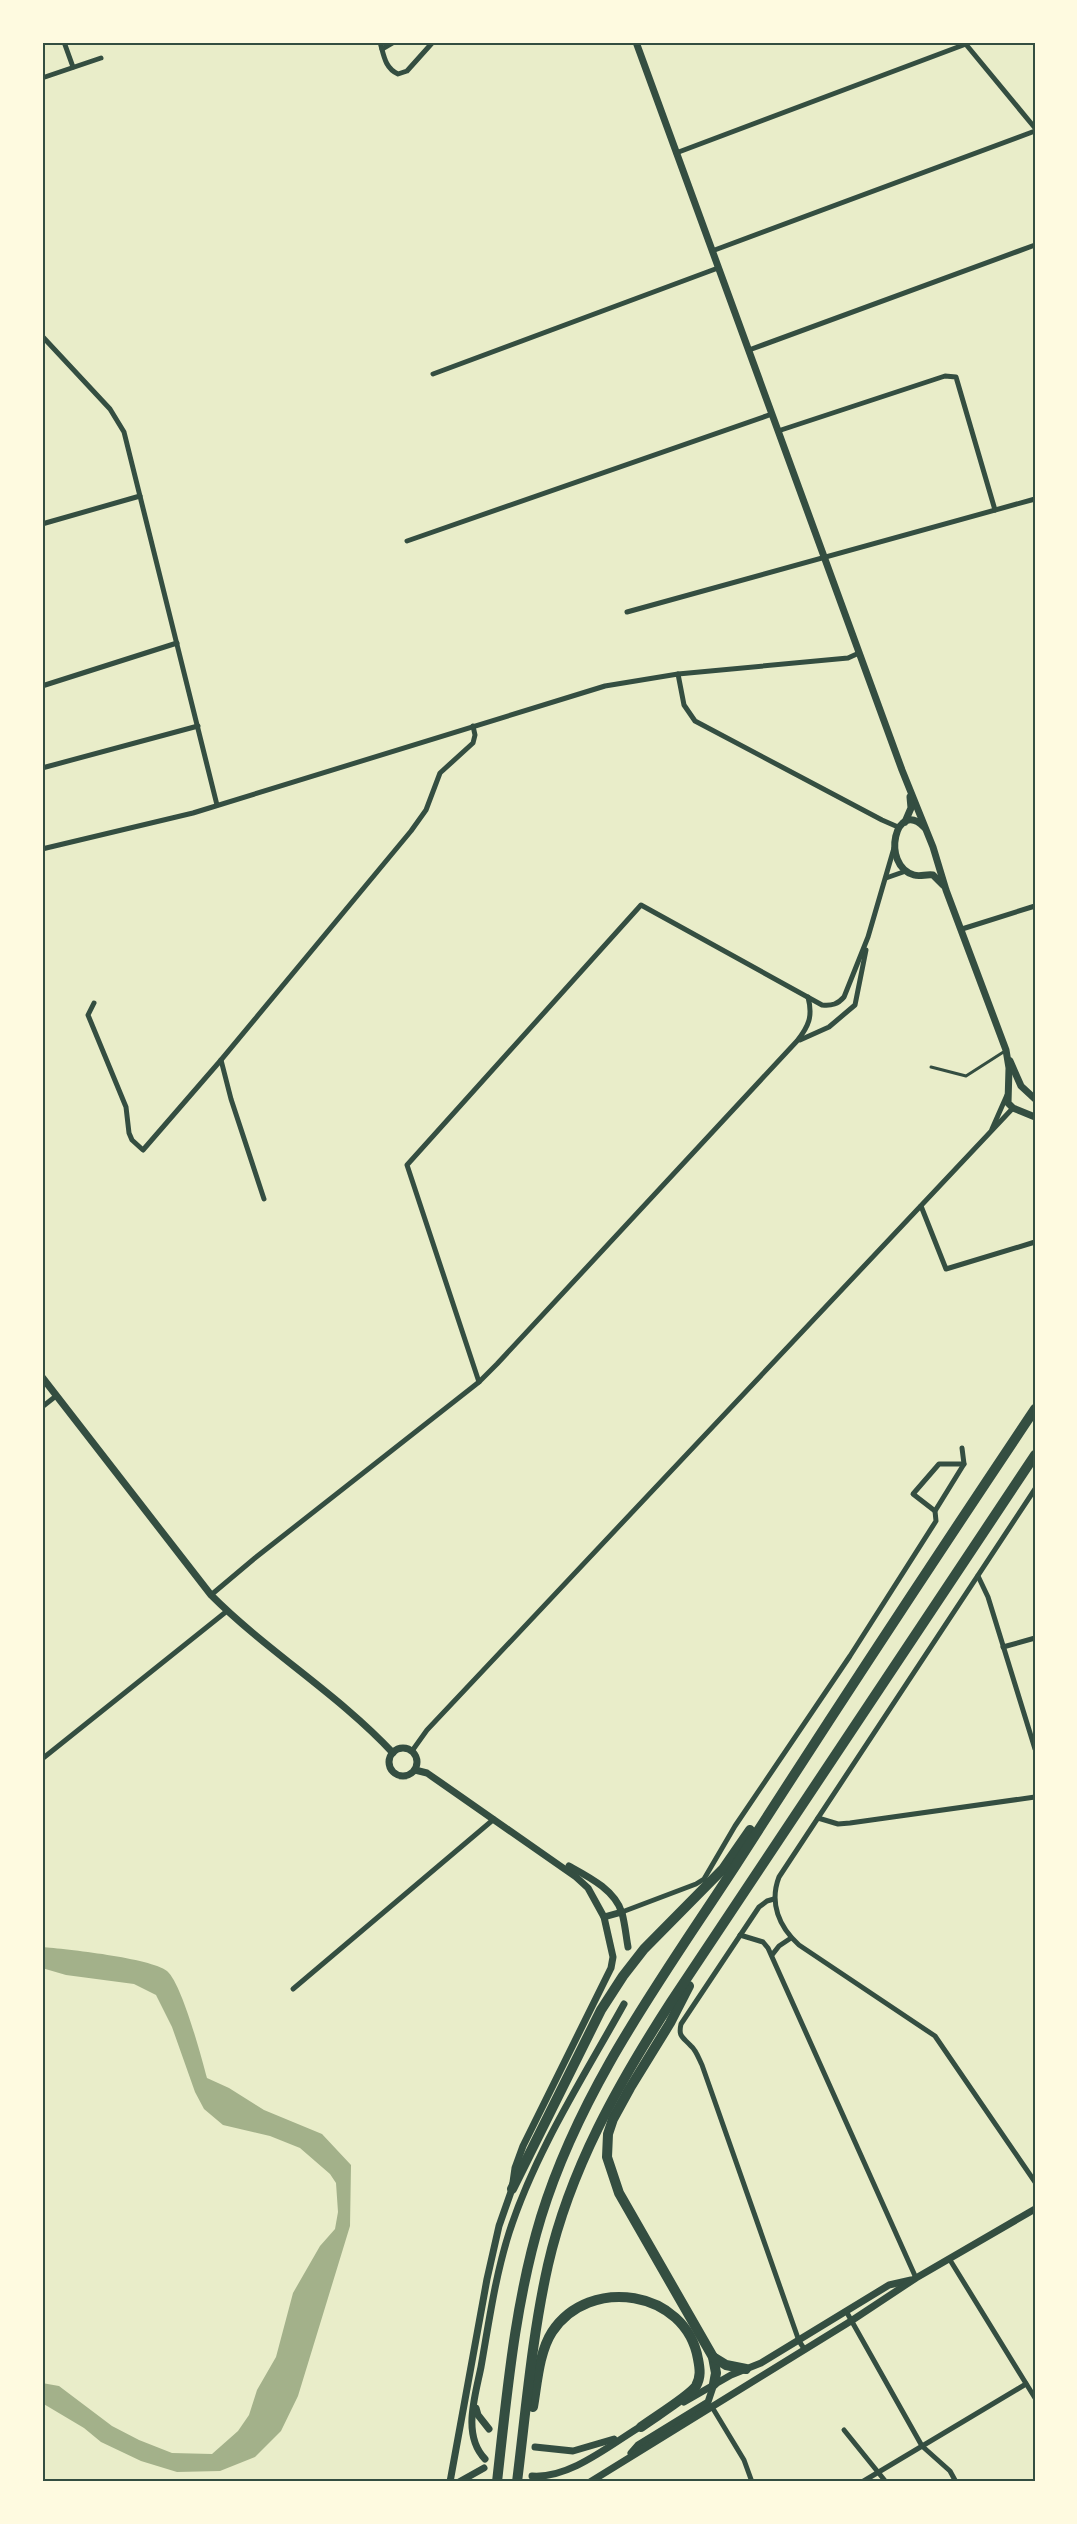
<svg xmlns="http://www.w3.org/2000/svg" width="1077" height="2524" font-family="'Times New Roman',serif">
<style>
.water{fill:#a3b18a}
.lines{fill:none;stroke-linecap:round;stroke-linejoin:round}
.service{stroke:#344e41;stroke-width:3}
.minor{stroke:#344e41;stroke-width:5}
.tertiary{stroke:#344e41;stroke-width:7}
.motorway{stroke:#344e41;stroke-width:10}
.neatline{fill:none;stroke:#344e41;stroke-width:2}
</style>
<rect width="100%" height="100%" fill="#e9edc9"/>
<!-- water -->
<path class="water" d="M42 1947C66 1949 151 1958 167 1971 182 1984 201 2056 207 2078L229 2088 264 2110 322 2134 351 2165 350 2226 298 2396 281 2431 255 2457 220 2471 177 2472 141 2461 101 2442 84 2428 42 2403V2383L59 2386 112 2426 139 2440 172 2453 212 2454 238 2431 249 2415 257 2390 276 2357 293 2293 320 2246 335 2229 338 2212 336 2183 330 2174 300 2148 270 2136 223 2125 204 2109 195 2092 172 2027 156 1995 134 1984 66 1975 42 1968Z"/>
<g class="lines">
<!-- service -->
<path class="service" d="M931 1067 966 1076 1005 1051"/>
<!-- minor -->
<g class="minor">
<path d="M64 42 73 67"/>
<path d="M380 42C384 56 385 68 398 74L407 71 433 42"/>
<path d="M964 42 1035 128"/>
<path d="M382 49 394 42"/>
<path d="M42 78 101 58"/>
<path d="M676 153 966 44"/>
<path d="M712 251 1035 131"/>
<path d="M42 336 110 409 124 432 217 805"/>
<path d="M749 350 1035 245"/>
<path d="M433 374 718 268"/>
<path d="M778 431 945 376 956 377 995 510"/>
<path d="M42 524 140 496"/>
<path d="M407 541 772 414"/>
<path d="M627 612 1035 499"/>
<path d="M678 674 684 705 695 721 882 820 898 827"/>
<path d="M42 686 177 643"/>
<path d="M42 768 198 726"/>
<path d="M42 849 193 813 605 686 678 674 848 658 859 653"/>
<path d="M886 878 906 871"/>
<path d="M962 929 1035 906"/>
<path d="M94 1003 88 1015 126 1107 129 1133 132 1140 143 1150 221 1060 411 831 426 810 440 773 473 743 475 735 473 726"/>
<path d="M800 1040 829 1027 855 1005 866 950"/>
<path d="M221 1060 231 1099 264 1199"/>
<path d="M992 1129 1007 1095"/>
<path d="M921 1206 946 1269 1035 1242"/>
<path d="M479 1382 407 1165 641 905 822 1005C832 1006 838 1004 844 997L868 937 894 848"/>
<path d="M42 1407 56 1396"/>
<path d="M1035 1489 779 1877C769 1903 779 1927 799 1945L935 2036 1035 2182"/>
<path d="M935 1511 913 1494 939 1464H964"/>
<path d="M978 1576 988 1597 1035 1749"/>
<path d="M211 1595 255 1558 479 1382 497 1364 797 1041C809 1026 813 1016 808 997"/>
<path d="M1003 1647 1035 1638"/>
<path d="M412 1751 427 1730 1013 1108"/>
<path d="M42 1759 227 1611"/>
<path d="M818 1818 838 1824 850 1823 1035 1797"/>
<path d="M774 1899 767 1901 759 1907 681 2024C678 2037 683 2037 691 2046 696 2050 699 2059 702 2065L799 2341 805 2350"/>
<path d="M622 1912 696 1884 704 1879 735 1826 850 1656 936 1521 935 1511 964 1464 962 1448"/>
<path d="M740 1935 763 1942 768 1948 916 2278"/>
<path d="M772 1955 779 1946 791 1938"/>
<path d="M293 1989 494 1819"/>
<path d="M950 2260 1035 2398"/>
<path d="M846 2311 922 2446 950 2471 956 2482"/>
<path d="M712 2407 744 2460 752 2482"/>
<path d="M844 2430 886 2482"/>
<path d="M862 2482 1026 2384"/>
</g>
<!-- tertiary -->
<g class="tertiary">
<path d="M636 42 902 770 933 847 946 890 1006 1050 1009 1068 1008 1103 1013 1108 1035 1117"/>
<path d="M905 822 911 808 910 797"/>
<path d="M924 827C896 798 880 865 914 875 920 877 926 874 933 875L943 885"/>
<path d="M1010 1061 1021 1086 1035 1099"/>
<path d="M42 1377 211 1595C268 1652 338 1694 393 1753"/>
<circle cx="403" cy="1762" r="14"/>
<path d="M415 1770 427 1773 576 1877 588 1888 604 1917 613 1957 611 1968 523 2146 515 2168 512 2189 499 2226 487 2279 450 2482"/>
<path d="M569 1866C589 1877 615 1890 622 1913 625 1924 626 1936 628 1947"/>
<path d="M604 1917 622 1912"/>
<path d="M684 2402 731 2375 761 2363 889 2285 911 2280"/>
<path d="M476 2408 478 2415 489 2429"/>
<path d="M535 2447 573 2451 614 2439"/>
<path d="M631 2453 638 2445 708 2402 714 2384"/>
<path d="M485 2459C462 2435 475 2397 481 2367 489 2322 495 2277 509 2233 535 2152 583 2078 624 2004"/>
<path d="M532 2476C570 2479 611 2444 643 2425"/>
<path d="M459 2482 484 2468"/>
<path d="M590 2482 851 2321 916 2278 1035 2209"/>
</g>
<!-- motorway -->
<g class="motorway">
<path d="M689 1986 670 2023 630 2088 613 2119 608 2134 607 2157 619 2193 713 2357 716 2373 714 2384"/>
<path d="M512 2189 601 2010 623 1976 644 1949 723 1869 750 1830"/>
<path d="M713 2357 726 2365 746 2369"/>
<path d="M533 2407C537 2384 539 2352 552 2332 589 2275 686 2290 698 2359 700 2369 701 2377 696 2386 689 2396 653 2418 641 2427"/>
<path d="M497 2482C507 2393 515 2302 541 2217 581 2087 663 1977 736 1865 834 1712 934 1560 1035 1409"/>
<path d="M517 2482C526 2410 532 2336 548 2265 570 2169 618 2084 671 2002L1035 1455"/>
</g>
</g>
<!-- border -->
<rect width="1077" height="2524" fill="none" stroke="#fefae0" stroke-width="87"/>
<rect x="44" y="44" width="990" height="2436" class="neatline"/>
</svg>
